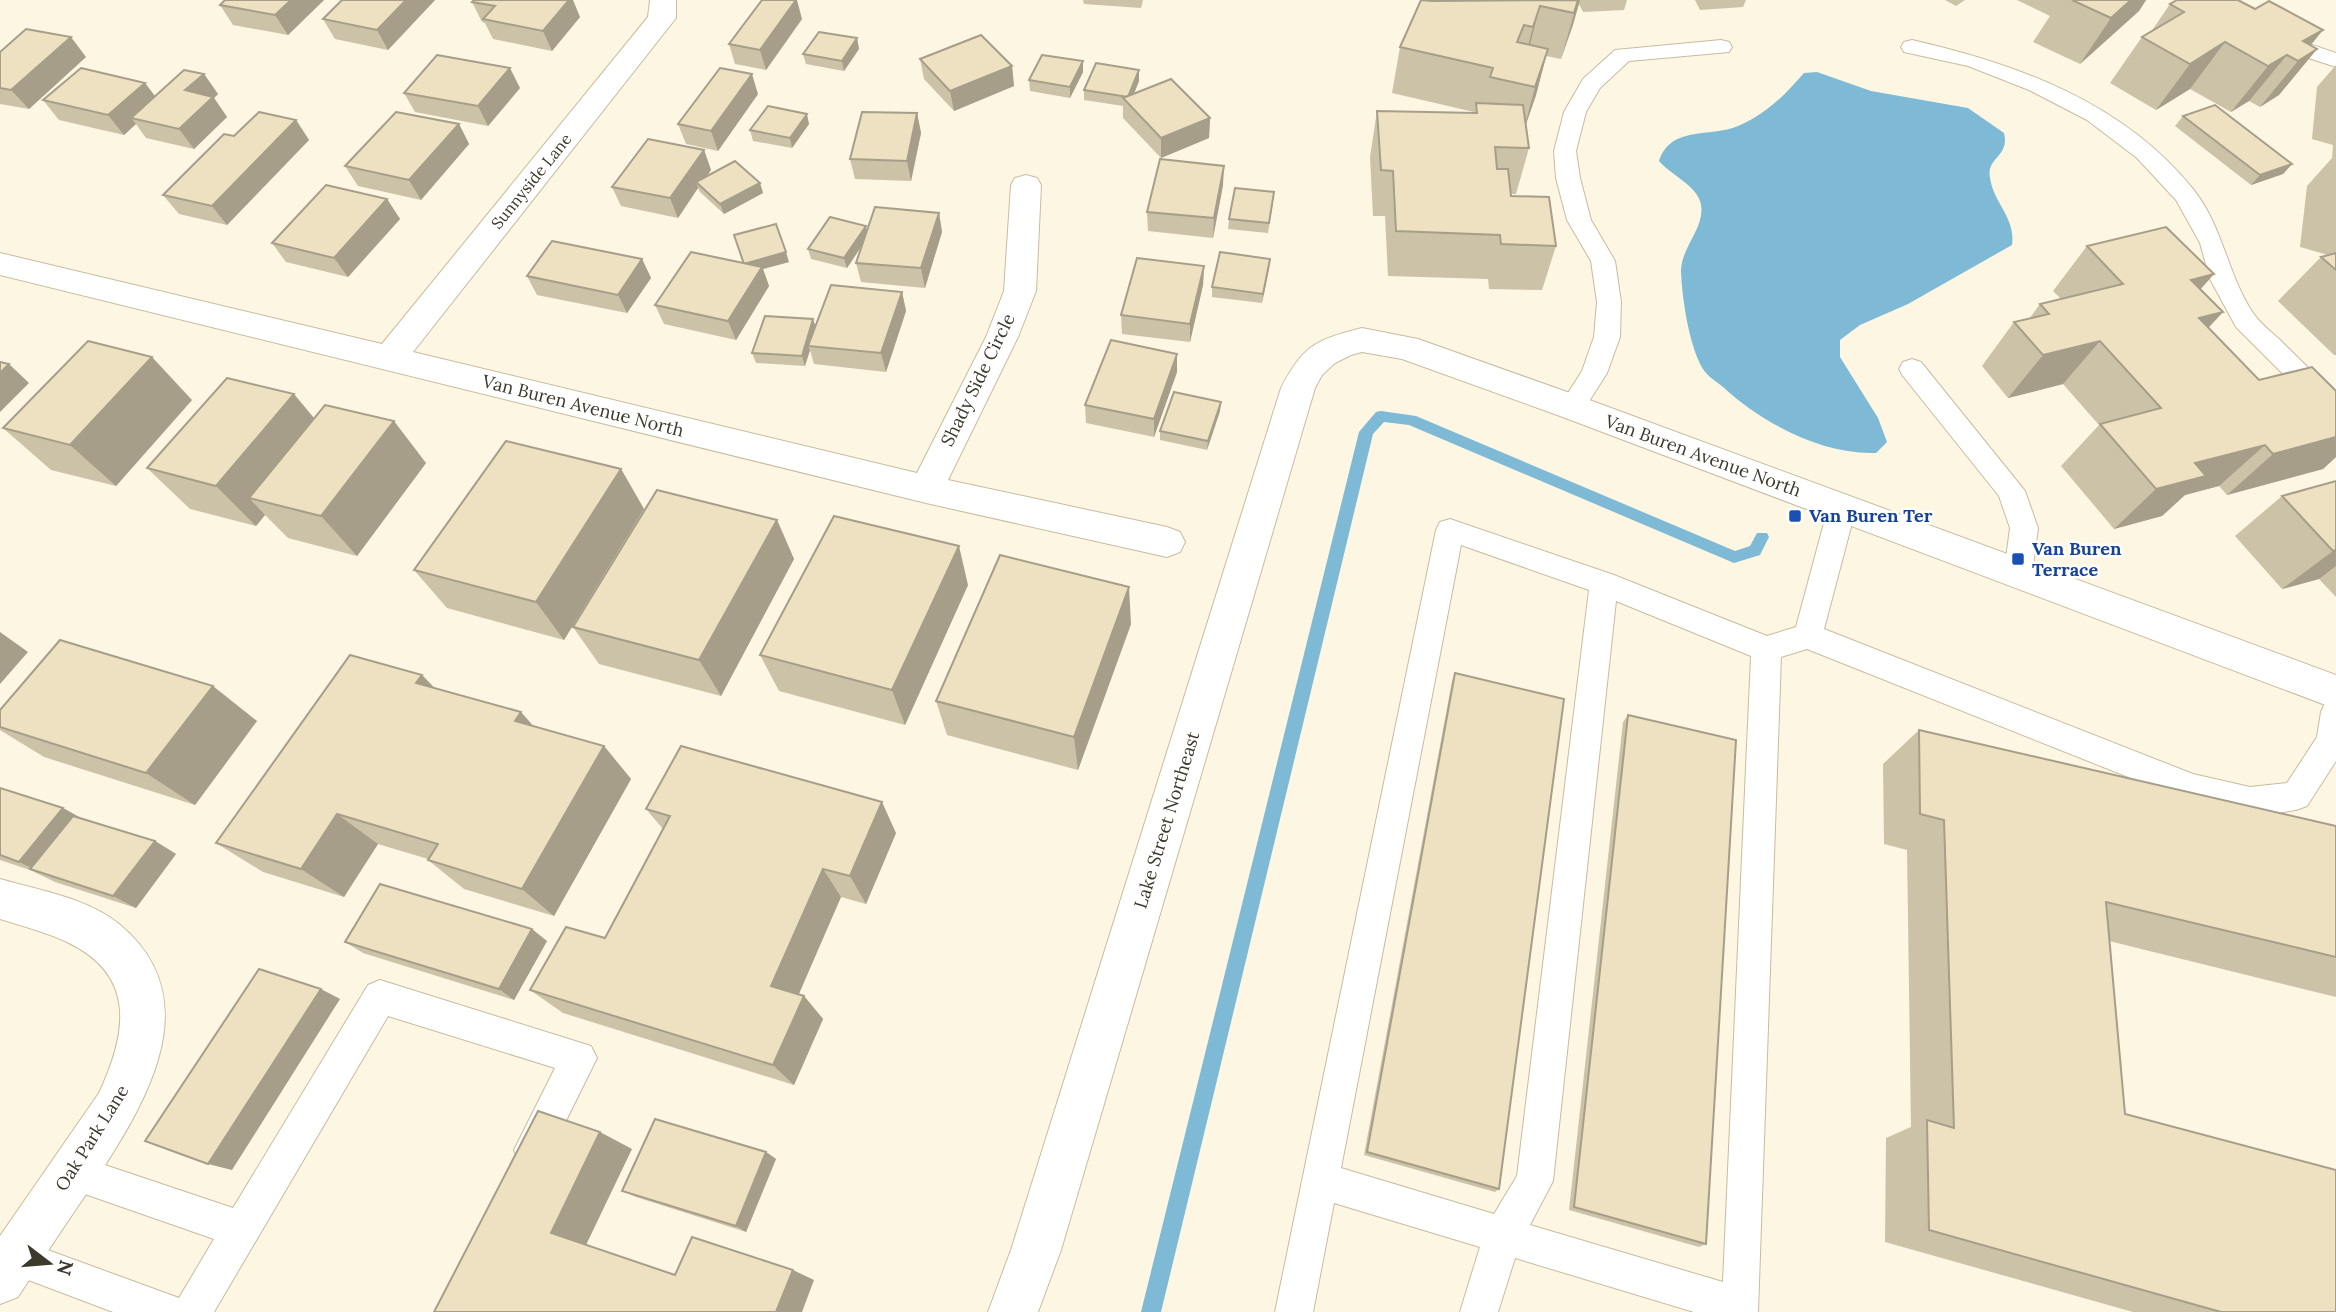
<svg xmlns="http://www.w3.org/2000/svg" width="2336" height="1312" font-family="Lora,serif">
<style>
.water{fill:#7ebad6}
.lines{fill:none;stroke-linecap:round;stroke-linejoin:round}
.stream{fill:#7ebad6;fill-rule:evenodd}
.service-casing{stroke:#c7bc9e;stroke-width:2}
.minor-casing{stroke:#c7bc9e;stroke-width:2}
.tertiary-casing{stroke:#c7bc9e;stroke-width:2}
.service{fill:#fff;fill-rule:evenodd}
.minor{fill:#fff;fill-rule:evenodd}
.tertiary{fill:#fff;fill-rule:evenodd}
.wall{fill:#ccc2a7}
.shaded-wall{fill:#a69e88}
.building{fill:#ede1c2;stroke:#a69e88;stroke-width:2}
.transit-dot{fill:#1a4fb4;stroke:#fff;stroke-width:2.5}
.labels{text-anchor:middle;stroke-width:5;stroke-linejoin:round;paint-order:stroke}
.far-street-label{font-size:16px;fill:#3d392c;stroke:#fff}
.street-label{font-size:18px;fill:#3d392c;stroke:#fff}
.transit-label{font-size:18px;font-weight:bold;fill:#164399;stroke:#fff;text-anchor:start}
</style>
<rect width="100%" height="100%" fill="#fdf6e3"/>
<!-- water -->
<path class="water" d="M1817 72 1871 91 1968 108 2004 133C2010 157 1986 157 1990 178 1994 204 2016 218 2012 245L1908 304 1860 325 1840 340V357L1878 418 1887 442 1876 453C1822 455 1762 423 1723 387 1717 382 1707 376 1703 369 1689 346 1682 298 1681 271 1681 246 1708 225 1700 201 1695 185 1670 174 1659 161 1671 125 1710 138 1738 126 1766 114 1784 96 1804 73Z"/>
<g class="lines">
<!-- stream -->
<path class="stream" d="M1381 411 1416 416 1735 551 1750 546 1757 533H1767L1769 537 1760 555 1734 563 1409 425 1384 422 1373 434 1161 1312H1141L1359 432 1376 412Z"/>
<!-- service casing -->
<g class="service-casing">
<g id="service">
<path d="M2277 33 2336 53V67L2269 45 2266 40 2269 35Z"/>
<path d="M1721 40 1729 42 1732 47 1729 52 1629 61 1600 88 1586 112 1576 151 1580 178 1591 220 1615 261 1621 302 1620 337 1607 373 1581 414 1572 417 1563 414 1559 407 1582 371 1594 337 1597 302 1591 261 1567 220 1556 178 1554 151 1564 112 1583 79 1615 50Z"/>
<path d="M1912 40C2017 64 2123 102 2193 189 2223 226 2227 274 2253 313 2259 322 2270 331 2279 339 2298 358 2317 376 2336 395V421L2327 418 2236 327 2210 279 2200 243 2176 200 2137 158 2087 120 2029 90 1968 66 1904 52 1901 47 1904 42Z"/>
<path d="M1912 359 1921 362 2025 491 2038 528 2032 574 2028 582 2018 586 2008 582 2004 574 2010 528 1999 496 1903 376 1899 369 1903 362Z"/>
<path d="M1842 497 1852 500 1856 508 1824 629 2193 774 2250 787 2287 783 2317 737 2321 712 2325 703 2336 699V761L2307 806 2296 810 2250 817 2181 798 1807 649 1781 657 1758 1312H1694L1515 1258 1498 1312H1460L1480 1247 1334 1203 1313 1312H1275L1436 530 1440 522 1450 519 1614 575 1767 636 1796 627 1828 508 1832 500ZM1461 545 1589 590 1517 1176 1494 1214 1341 1168ZM1616 601 1751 656 1723 1282 1530 1225 1553 1181Z"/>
<path d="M380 980 591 1046 597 1058 545 1163 532 1168 519 1163 514 1150 555 1068 388 1016 214 1312H113L2 1270V1244L15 1238 179 1298 214 1239 59 1185 54 1172 59 1159 72 1154 233 1208 368 985Z"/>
</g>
</g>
<!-- minor casing -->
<g class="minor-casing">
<g id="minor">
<path d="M650 0H676V18L413 352 917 473 986 337 1004 291 1011 185 1015 178 1026 175 1037 178 1041 185 1036 291 1018 337 948 480 1167 527 1180 532 1185 542 1180 552 1167 557 926 503 0 275V253L382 344 648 17Z"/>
<path d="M0 879C38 890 88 898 119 924 214 1002 140 1112 89 1190 65 1225 41 1261 18 1297L0 1304V1236L99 1093C127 1033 137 975 67 942 46 932 22 926 0 919Z"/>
</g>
</g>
<!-- tertiary casing -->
<g class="tertiary-casing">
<path id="tertiary" d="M1362 328 1418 339 1584 398 2336 675V709L1560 416 1402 359 1362 352 1351 355 1335 363 1322 375 1315 388 1061 1250 1038 1312H988L1011 1250 1281 388C1304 345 1315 340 1362 328Z"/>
</g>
<!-- service -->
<use href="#service" class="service"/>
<!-- minor -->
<use href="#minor" class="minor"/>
<!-- tertiary -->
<use href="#tertiary" class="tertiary"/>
</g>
<!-- wall -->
<g class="wall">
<path d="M225 0H324L288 35 233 25 220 5Z"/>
<path d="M342 0H435L388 50 335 39 323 19Z"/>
<path d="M1083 0H1143L1141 8 1084 4Z"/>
<path d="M1433 0H1627L1624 10 1583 12 1579 4 1561 59 1546 56 1536 95 1526 124 1529 148 1516 194H1511V196L1556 246 1542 290 1489 289 1488 279 1388 276 1385 216H1373L1370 157 1377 111 1474 113V112L1392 93 1400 47Z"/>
<path d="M1695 0H1746L1743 7 1700 10Z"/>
<path d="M1945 0H1965L1956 6Z"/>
<path d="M2017 0H2146L2139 11 2080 64 2033 42 2050 16Z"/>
<path d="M472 2 580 17 552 51 493 39 485 23 482 22Z"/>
<path d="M2170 4 2310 45 2317 49 2279 95 2260 107 2249 101 2231 112 2190 89 2156 110 2110 83 2142 37 2151 32Z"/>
<path d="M802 19 766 70 735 64 729 44Z"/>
<path d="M857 38 859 49 844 71 806 64 803 54Z"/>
<path d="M0 52 86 57 29 109 0 104Z"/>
<path d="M920 59 1012 66 1014 86 954 111 924 79Z"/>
<path d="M1083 61V72L1070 98 1030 91 1029 80Z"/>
<path d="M2336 65V355H2334L2278 301 2321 257 2328 255 2300 247 2307 186 2332 158 2333 145 2312 139 2317 87Z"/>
<path d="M1139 70V81L1134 94 1210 118 1209 138 1161 158 1123 118V106L1084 100V90Z"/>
<path d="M204 74 218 94 214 98 227 117 194 149 146 138 136 124 124 135 59 120 43 100 145 83 155 96Z"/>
<path d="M520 88 488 126 415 112 404 93Z"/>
<path d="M758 94 718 151 686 144 678 124Z"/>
<path d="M917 113 921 133 911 181 855 179 850 159Z"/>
<path d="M2183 116 2292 164 2283 174 2251 185 2175 126Z"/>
<path d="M296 120 309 140 227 225 179 214 163 195 234 136Z"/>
<path d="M459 124 469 144 421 200 358 186 345 166Z"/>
<path d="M809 124 792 148 753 141 750 130Z"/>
<path d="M704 150 711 170 707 176 760 183 763 193 724 214 700 192 698 188 678 218 621 206 612 187Z"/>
<path d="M1223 185 1213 238 1148 231 1147 212Z"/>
<path d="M387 199 400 219 348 277 286 262 272 243Z"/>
<path d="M1273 202 1268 233 1228 229 1229 219Z"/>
<path d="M939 213 942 232 925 288 861 282 856 263 862 246 847 268 811 259 808 249 867 230Z"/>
<path d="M2087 246 2214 274 2201 289 2223 312 2208 328 2259 380 2336 391V457L2323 469 2227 495 2219 486 2185 495 2162 516 2114 529 2061 466 2099 425 2063 384 2008 398 1982 366 2014 322 2029 319 2040 304 2061 299 2053 291Z"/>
<path d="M642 259 651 278 627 313 537 295 527 276Z"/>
<path d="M1270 259 1269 268 1262 303 1212 297V287Z"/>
<path d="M789 262 763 269 769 286 736 340 664 324 655 305 744 263Z"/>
<path d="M1204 266 1203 285 1190 342 1122 334 1121 315Z"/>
<path d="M902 292 906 311 886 372 814 364 810 350 805 366 756 363 752 353 813 319 815 326Z"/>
<path d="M1177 372 1154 437 1086 423 1085 405Z"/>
<path d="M192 400 116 486 51 470 3 428Z"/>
<path d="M1220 411 1207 450 1160 440V431Z"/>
<path d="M314 418 426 463 357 556 288 538 265 515 256 526 190 509 147 468Z"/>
<path d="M621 469 644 509 564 640 447 608 414 570Z"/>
<path d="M2336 481V597L2319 579 2282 589 2235 536 2282 496Z"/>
<path d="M777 520 794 559 721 696 599 664 573 627Z"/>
<path d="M968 585 905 725 779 691 760 655Z"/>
<path d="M1131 624 1078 770 947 735 936 701Z"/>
<path d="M1455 673 1499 1189 1495 1192 1364 1155 1452 681Z"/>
<path d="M422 675 435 689 533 726 604 746 631 779 554 916 464 889 428 860V859L378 844 344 897 263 872 216 843Z"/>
<path d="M0 710 257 721 195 805 44 757 0 730Z"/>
<path d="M1628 715 1706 1244 1699 1247 1569 1210 1623 722Z"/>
<path d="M1919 730 2336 826V997L2109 941 2125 1114 2336 1312H2133L1885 1242 1886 1138 1911 1127 1907 850 1884 844 1883 764Z"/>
<path d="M0 788 63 808 81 818 155 841 176 854 136 908 55 882 30 870 0 860Z"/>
<path d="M646 809 896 833 866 904 841 897 798 994 804 996 823 1019 794 1085 563 1013 530 990 605 938 663 829Z"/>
<path d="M547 941 514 1000 363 953 345 942Z"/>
<path d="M766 1152 776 1159 746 1232 636 1197 622 1191Z"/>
</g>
<!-- shaded-wall -->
<g class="shaded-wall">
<path d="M291 0H324L288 35 275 15Z"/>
<path d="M406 0H435L388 50 377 30Z"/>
<path d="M569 0H573L580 17 552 51 543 31Z"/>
<path d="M796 0H797L802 19 766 70 760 50Z"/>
<path d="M1578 0H1580L1573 25 1561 59Z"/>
<path d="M2131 0H2146L2139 11 2080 64 2111 18Z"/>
<path d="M1540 6 1528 52 1521 73 1533 27Z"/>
<path d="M2323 30 2298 61 2303 41Z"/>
<path d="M71 37 86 57 29 109 11 90Z"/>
<path d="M857 38 859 49 844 71 842 61Z"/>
<path d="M2225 42 2190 89 2156 110 2190 64Z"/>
<path d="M1548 49 1536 95 1523 133 1535 87Z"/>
<path d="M2317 49 2279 95 2260 107 2298 61Z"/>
<path d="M2287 55 2249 101 2231 112 2268 66Z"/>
<path d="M1083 61V72L1070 98V87Z"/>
<path d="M1012 66 1014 86 954 111 950 91Z"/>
<path d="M510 68 520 88 488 126 478 106Z"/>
<path d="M1139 70V81L1129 105 1128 97Z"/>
<path d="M204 74 218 94 214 98 227 117 194 149 179 129 185 90Z"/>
<path d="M752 74 758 94 718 151 711 131Z"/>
<path d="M145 83 160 103 131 118 136 124 124 135 108 115Z"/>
<path d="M917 113 921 133 911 181 907 161Z"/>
<path d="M807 114 809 124 792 148 790 138Z"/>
<path d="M1210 118 1209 138 1161 158V138Z"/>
<path d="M296 120 309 140 227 225 212 206Z"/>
<path d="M459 124 469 144 421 200 409 180Z"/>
<path d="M704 150 711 170 700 185 696 182 698 188 678 218 670 198Z"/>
<path d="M2292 164 2283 174 2251 185 2260 175Z"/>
<path d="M1224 166 1223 185 1213 238 1214 218Z"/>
<path d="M760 183 763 193 724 214 720 204Z"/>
<path d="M387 199 400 219 348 277 334 258Z"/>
<path d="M939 213 942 232 925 288 921 268Z"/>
<path d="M866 226 868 236 847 268 844 258Z"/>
<path d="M786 252 789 262 763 269 769 286 736 340 728 321 744 264Z"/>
<path d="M642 259 651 278 627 313 618 295Z"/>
<path d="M1270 259 1269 268 1262 303 1263 294Z"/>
<path d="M1204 266 1203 285 1190 342V324Z"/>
<path d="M2214 274 2174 318 2191 280Z"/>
<path d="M902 292 906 311 886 372 881 353Z"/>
<path d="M2223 312 2182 356 2199 318Z"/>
<path d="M813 319 816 328 808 346 810 350 805 366 802 356Z"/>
<path d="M2100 341 2063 384 2008 398 2043 355Z"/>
<path d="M1177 354V372L1154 437V419Z"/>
<path d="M152 357 192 400 116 486 70 445Z"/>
<path d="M9 364 29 383 0 412V373Z"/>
<path d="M294 394 329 436 249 498 265 515 256 526 216 486Z"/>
<path d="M1221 402 1220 411 1207 450 1208 441Z"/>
<path d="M394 421 426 463 357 556 321 516Z"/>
<path d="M2336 437V457L2323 469 2227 495 2273 454Z"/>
<path d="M2265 445 2219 486 2185 495 2162 516 2114 529 2156 489 2195 463Z"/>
<path d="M621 469 644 509 564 640 536 602Z"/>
<path d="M777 520 794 559 721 696 699 660Z"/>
<path d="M959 546 968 585 905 725 892 690Z"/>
<path d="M2336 550V566L2319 579 2282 589 2333 551Z"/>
<path d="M1129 587 1131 624 1078 770 1074 737Z"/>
<path d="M0 632 28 652 0 684Z"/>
<path d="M422 675 456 710 416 683Z"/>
<path d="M213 686 257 721 195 805 146 773Z"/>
<path d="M521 712 551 746 515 721Z"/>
<path d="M604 746 631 779 554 916 522 889Z"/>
<path d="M882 802 896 833 866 904 850 876Z"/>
<path d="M63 808 86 821 44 874 19 862Z"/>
<path d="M337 814 378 844 344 897 301 869Z"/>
<path d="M155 841 176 854 136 908 113 896Z"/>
<path d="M823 869 841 897 792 1010 771 986Z"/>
<path d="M532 929 547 941 514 1000 499 989Z"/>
<path d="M321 989 340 999 232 1170 208 1164Z"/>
<path d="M804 996 823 1019 794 1085 773 1065Z"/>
<path d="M600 1132 632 1149 586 1245 551 1233Z"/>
<path d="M766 1152 776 1159 746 1232 736 1226Z"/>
<path d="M793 1270 814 1280 802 1312H776Z"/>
</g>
<!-- building -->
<g class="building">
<path d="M225 0H291L275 15 220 5Z"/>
<path d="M342 0H406L377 30 323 19Z"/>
<path d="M474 0H569L543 31 483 19 495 6 472 2Z"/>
<path d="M762 0H796L760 50 729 44Z"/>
<path d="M1421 0 1432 1 1578 0 1574 13 1540 6 1533 27 1524 25 1517 42 1548 49 1535 87 1490 77 1493 68 1400 47Z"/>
<path d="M2072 0H2131L2111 18Z"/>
<path d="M2177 0H2238L2255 9 2269 1 2323 30 2303 41 2317 49 2298 61 2287 55 2268 66 2225 42 2190 64 2142 37 2184 12 2170 4Z"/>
<path d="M26 29 71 37 11 90 0 88V52Z"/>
<path d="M819 32 857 38 842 61 803 54Z"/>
<path d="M981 35 1012 66 950 91 920 59Z"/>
<path d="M437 55 510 68 478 106 404 93Z"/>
<path d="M1042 55 1083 61 1070 87 1029 80Z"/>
<path d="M1096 63 1139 70 1128 97 1084 90Z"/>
<path d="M81 68 145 83 108 115 43 100Z"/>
<path d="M720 68 752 74 711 131 678 124Z"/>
<path d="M184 70 204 74 185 90 213 97 179 129 131 118Z"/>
<path d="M1171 79 1210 118 1161 138 1123 98Z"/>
<path d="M1476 103 1523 105 1529 148 1495 147 1497 169H1508L1511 196 1549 197 1556 246 1501 244 1500 235 1396 231 1393 171 1381 170 1377 111 1477 113Z"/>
<path d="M2215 105 2292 164 2260 175 2183 116Z"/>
<path d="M768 106 807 114 790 138 750 130Z"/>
<path d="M259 112 296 120 212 206 163 195 224 134 234 136Z"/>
<path d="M396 112 459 124 409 180 345 166Z"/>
<path d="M862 112 917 113 907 161 850 159Z"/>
<path d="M648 139 704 150 670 198 612 187Z"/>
<path d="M1160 159 1224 166 1214 218 1147 212Z"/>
<path d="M735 161 760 183 720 204 696 182Z"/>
<path d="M326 185 387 199 334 258 272 243Z"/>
<path d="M1235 188 1274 192 1269 223 1229 219Z"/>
<path d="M875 207 939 213 921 268 856 263Z"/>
<path d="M830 217 866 226 844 258 808 249Z"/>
<path d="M776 224 786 252 744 264 734 235Z"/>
<path d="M2166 227 2214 274 2191 280 2223 312 2199 318 2259 380 2312 367 2336 391V437L2273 454 2265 445 2195 463 2206 476 2156 489 2100 424 2161 408 2100 341 2043 355 2014 322 2049 314 2040 304 2123 284 2087 246Z"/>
<path d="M552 241 642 259 618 295 527 276Z"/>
<path d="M691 252 762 267 728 321 655 305Z"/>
<path d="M1220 252 1270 259 1263 294 1212 287Z"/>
<path d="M2336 253V270L2321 257Z"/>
<path d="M1137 258 1204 266 1190 324 1121 315Z"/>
<path d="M831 285 902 292 881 353 808 346Z"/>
<path d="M765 316 813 319 802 356 752 353Z"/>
<path d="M1111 340 1177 354 1154 419 1085 405Z"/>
<path d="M88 341 152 357 70 445 3 428Z"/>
<path d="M0 362 9 364 0 373Z"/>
<path d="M227 378 294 394 216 486 147 468Z"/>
<path d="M1174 392 1221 402 1208 441 1160 431Z"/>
<path d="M325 405 394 421 321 516 249 498Z"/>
<path d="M506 441 621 469 536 602 414 570Z"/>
<path d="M2336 481V550L2333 551 2282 496Z"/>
<path d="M657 490 777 520 699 660 573 627Z"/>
<path d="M834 516 959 546 892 690 760 655Z"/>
<path d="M1000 555 1129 587 1074 737 936 701Z"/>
<path d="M60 640 213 686 146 773 0 727V710Z"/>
<path d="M350 655 422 675 416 683 521 712 515 721 604 746 522 889 428 860 438 844 337 814 301 869 216 843Z"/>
<path d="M1455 673 1564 699 1499 1189 1367 1152Z"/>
<path d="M1628 715 1736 740 1706 1244 1574 1207Z"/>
<path d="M1919 730 2336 826V957L2106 902 2125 1114 2336 1170V1312H2221L1929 1230 1927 1120 1954 1128 1944 820 1920 814Z"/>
<path d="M681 746 882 802 850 876 823 869 771 986 804 996 773 1065 530 990 566 927 605 938 670 816 646 809Z"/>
<path d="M0 788 63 808 19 862 0 855Z"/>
<path d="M73 816 155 841 113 896 30 869Z"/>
<path d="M380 884 532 929 499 989 345 942Z"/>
<path d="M259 969 321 989 208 1164 145 1141Z"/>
<path d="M538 1111 600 1132 551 1233 675 1275 692 1237 793 1270 776 1312H434Z"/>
<path d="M655 1119 766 1152 736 1226 622 1191Z"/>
</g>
<!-- markers -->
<g class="transit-dot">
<rect x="1788" y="509" width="14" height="14" rx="3.5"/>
<rect x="2011" y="552" width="14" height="14" rx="3.5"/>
</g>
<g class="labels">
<!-- far-street labels -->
<g class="far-street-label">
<text transform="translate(531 181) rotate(-51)" y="6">Sunnyside Lane</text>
</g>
<!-- street labels -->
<g class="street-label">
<text transform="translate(978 380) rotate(-64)" y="6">Shady Side Circle</text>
<text transform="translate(583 406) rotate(14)" y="6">Van Buren Avenue North</text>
<text transform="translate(1703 456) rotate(20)" y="6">Van Buren Avenue North</text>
<text transform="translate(1167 820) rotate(-73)" y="6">Lake Street Northeast</text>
<text transform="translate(92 1138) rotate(-58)" y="6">Oak Park Lane</text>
</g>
<!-- transit labels -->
<g class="transit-label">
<text x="1809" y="522">Van Buren Ter</text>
<text x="2032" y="555">Van Buren<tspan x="2032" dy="21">Terrace</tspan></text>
</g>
</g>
<!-- north arrow -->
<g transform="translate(49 1263) rotate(106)" stroke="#ffffff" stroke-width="5" paint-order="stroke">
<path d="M0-5L12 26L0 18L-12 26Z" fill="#3d392c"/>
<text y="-10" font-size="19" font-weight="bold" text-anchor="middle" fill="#3d392c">N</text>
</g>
</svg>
